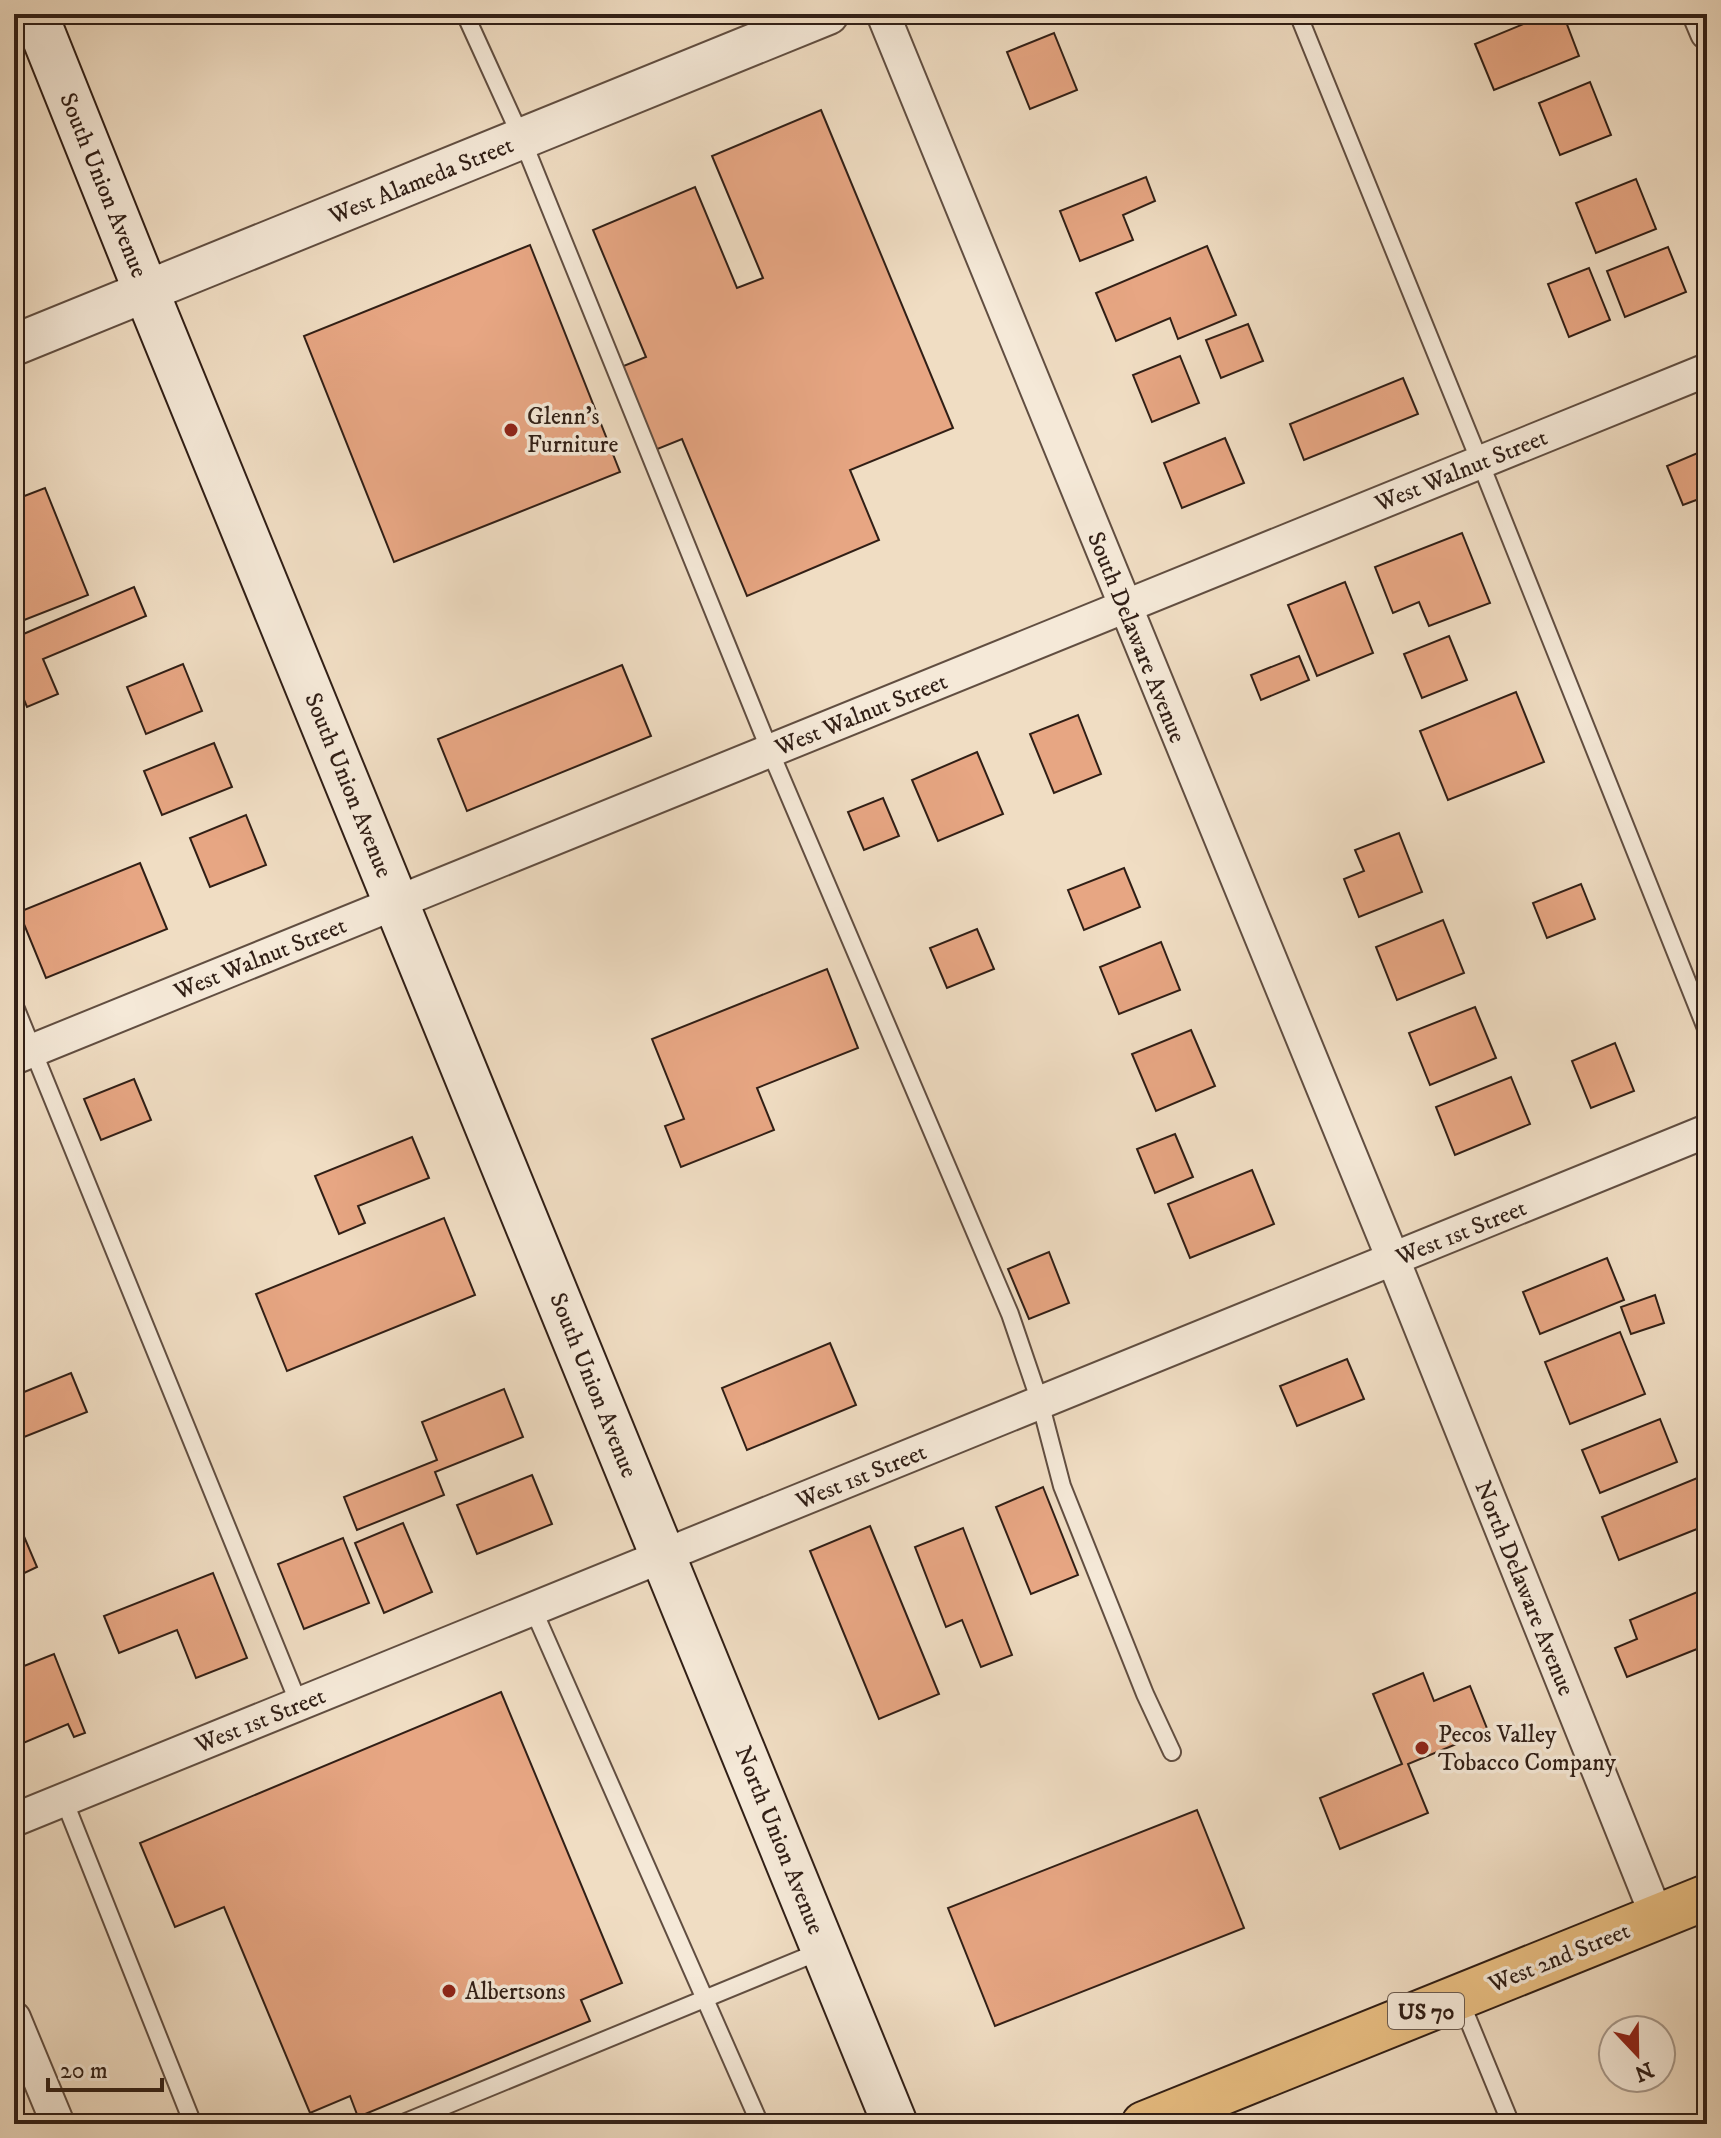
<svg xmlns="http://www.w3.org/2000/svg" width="1721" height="2138" font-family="'IM FELL DW Pica',serif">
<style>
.building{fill:#e7a683;stroke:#311f16;stroke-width:2}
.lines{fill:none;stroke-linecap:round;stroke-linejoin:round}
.service-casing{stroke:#614e41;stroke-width:20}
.minor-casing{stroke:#614e41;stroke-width:36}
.tertiary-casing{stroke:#614e41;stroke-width:44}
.secondary-casing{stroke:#311f16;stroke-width:48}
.primary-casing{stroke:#311f16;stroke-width:48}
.service{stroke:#f5e9d8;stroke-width:16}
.minor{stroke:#f5e9d8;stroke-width:32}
.tertiary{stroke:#f5e9d8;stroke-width:40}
.secondary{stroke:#f5e9d8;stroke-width:44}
.primary{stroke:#e8be82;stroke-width:44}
.poi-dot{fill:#8f2418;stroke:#f5e9d8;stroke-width:3}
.labels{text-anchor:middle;stroke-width:7;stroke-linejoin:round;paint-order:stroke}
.shield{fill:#f5e9d8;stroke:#6c5c50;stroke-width:2}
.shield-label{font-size:22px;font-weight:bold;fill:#311f16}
.street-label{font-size:24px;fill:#311f16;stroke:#f5e9d8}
.poi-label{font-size:24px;fill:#311f16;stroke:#f5e9d8;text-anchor:start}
</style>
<rect width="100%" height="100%" fill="#f0ddc3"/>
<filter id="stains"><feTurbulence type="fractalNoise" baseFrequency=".0025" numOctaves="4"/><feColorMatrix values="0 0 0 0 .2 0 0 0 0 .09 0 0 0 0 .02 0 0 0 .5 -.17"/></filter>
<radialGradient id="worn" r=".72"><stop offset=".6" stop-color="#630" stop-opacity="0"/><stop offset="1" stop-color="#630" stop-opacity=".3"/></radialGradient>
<!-- building -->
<g class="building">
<path d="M1548 14H1563L1579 56 1494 90 1475 44Z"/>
<path d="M1054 33 1077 90 1030 109 1007 52Z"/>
<path d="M1590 82 1611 135 1560 155 1539 103Z"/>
<path d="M821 110 953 428 850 470 879 540 747 596 682 439 655 450 621 367 646 357 593 230 695 187 737 288 763 278 712 156Z"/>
<path d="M1146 177 1155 201 1123 215 1133 240 1080 261 1060 211Z"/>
<path d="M1636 179 1656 229 1596 253 1576 203Z"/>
<path d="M530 245 620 472 394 562 304 336Z"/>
<path d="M1207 246 1236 315 1178 339 1170 318 1116 341 1096 293Z"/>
<path d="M1668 247 1686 292 1625 317 1607 271Z"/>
<path d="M1589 268 1610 320 1569 337 1548 284Z"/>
<path d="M1248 324 1263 361 1221 378 1206 340Z"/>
<path d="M1180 356 1199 403 1152 422 1133 375Z"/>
<path d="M1403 378 1418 414 1304 460 1290 424Z"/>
<path d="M1225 438 1244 483 1182 508 1164 463Z"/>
<path d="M1707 449V496L1683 505 1667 466Z"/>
<path d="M45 488 88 595 14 624V500Z"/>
<path d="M1462 533 1490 603 1429 626 1419 602 1393 613 1375 567Z"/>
<path d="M1345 582 1373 653 1317 676 1288 605Z"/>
<path d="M134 587 146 616 43 659 58 694 27 707 14 676V638Z"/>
<path d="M1449 636 1467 680 1422 698 1404 654Z"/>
<path d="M1299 656 1309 680 1261 700 1251 675Z"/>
<path d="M183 664 202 711 146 734 127 687Z"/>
<path d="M622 665 651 736 467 811 438 739Z"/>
<path d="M1516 692 1544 762 1448 800 1420 731Z"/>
<path d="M1078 715 1101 774 1054 793 1030 734Z"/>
<path d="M214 743 232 787 162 815 144 771Z"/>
<path d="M977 752 1003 814 938 841 912 780Z"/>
<path d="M883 798 899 836 864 850 848 812Z"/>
<path d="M246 815 266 865 210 887 190 838Z"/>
<path d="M1399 833 1422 892 1359 917 1344 879 1364 871 1355 850Z"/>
<path d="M140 863 167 929 46 978 19 912Z"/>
<path d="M1124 868 1140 907 1084 930 1068 890Z"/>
<path d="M1581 884 1595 919 1547 938 1533 903Z"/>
<path d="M1443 920 1464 973 1397 1000 1376 947Z"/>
<path d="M977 929 994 969 947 988 930 948Z"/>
<path d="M1161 942 1180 990 1119 1014 1100 967Z"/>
<path d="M827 969 858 1048 757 1088 774 1130 681 1167 665 1126 684 1119 652 1039Z"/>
<path d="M1475 1007 1496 1058 1430 1085 1409 1033Z"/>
<path d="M1191 1030 1215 1086 1156 1111 1132 1054Z"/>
<path d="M1615 1043 1634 1091 1591 1108 1572 1061Z"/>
<path d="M1511 1077 1530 1124 1455 1155 1436 1107Z"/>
<path d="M134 1079 151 1120 101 1140 84 1099Z"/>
<path d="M1175 1134 1193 1177 1155 1193 1137 1149Z"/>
<path d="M412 1137 429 1178 358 1206 365 1223 339 1234 315 1176Z"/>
<path d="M1252 1170 1274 1224 1190 1258 1168 1204Z"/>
<path d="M444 1218 475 1295 287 1371 256 1294Z"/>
<path d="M1049 1252 1069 1303 1029 1319 1008 1269Z"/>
<path d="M1607 1258 1624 1300 1540 1334 1523 1292Z"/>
<path d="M1655 1295 1664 1323 1631 1334 1621 1307Z"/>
<path d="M1620 1332 1645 1394 1570 1424 1545 1362Z"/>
<path d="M830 1343 856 1405 747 1450 722 1388Z"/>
<path d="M1347 1359 1364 1399 1297 1426 1280 1386Z"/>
<path d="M71 1373 87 1412 14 1441V1396Z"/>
<path d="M504 1389 523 1437 435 1472 444 1495 357 1530 344 1497 437 1460 422 1422Z"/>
<path d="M1660 1419 1677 1462 1600 1493 1582 1450Z"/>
<path d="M1707 1474V1525L1619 1560 1602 1517Z"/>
<path d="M532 1475 552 1524 477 1554 457 1505Z"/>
<path d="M1043 1487 1078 1575 1031 1594 996 1507Z"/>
<path d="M17 1520 37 1567 14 1578V1521Z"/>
<path d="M403 1523 432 1592 384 1613 355 1543Z"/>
<path d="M870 1526 939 1694 879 1719 810 1551Z"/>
<path d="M963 1528 1012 1655 981 1667 962 1620 946 1627 915 1547Z"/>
<path d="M343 1538 369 1603 304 1629 278 1564Z"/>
<path d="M213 1573 247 1658 196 1678 177 1630 119 1653 104 1616Z"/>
<path d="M1707 1588V1645L1627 1677 1615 1648 1637 1639 1630 1620Z"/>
<path d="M54 1654 85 1733 74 1737 68 1724 21 1744 14 1726V1670Z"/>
<path d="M1423 1673 1434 1701 1470 1686 1488 1731 1408 1764 1428 1813 1340 1849 1320 1798 1402 1764 1373 1694Z"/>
<path d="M501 1692 622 1983 581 2000 590 2021 358 2117 350 2096 310 2113 224 1907 175 1927 140 1843Z"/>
<path d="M1197 1810 1244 1928 995 2026 948 1908Z"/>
</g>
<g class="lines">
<!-- service casing -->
<g class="service-casing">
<g id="service">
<path d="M465 14 522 139 770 751 1010 1314 1040 1402 1062 1486 1145 1694 1172 1752"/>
<path d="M1298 14 1480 462 1707 1031"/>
<path d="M14 1004 299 1704"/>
<path d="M533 1609 760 2124"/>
<path d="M64 1800 193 2124"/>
<path d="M1460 2000 1511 2124"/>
<path d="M401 2124 823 1950"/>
</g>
</g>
<!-- minor casing -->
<g class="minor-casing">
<g id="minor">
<path d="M883 14 1393 1259 1657 1917"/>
<path d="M1699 14 1707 33"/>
<path d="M14 1058 1707 370"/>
<path d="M14 1820 1707 1131"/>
<path d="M14 2018 58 2124"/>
</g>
</g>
<!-- tertiary casing -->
<g class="tertiary-casing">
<path id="tertiary" d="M14 345 828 14"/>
</g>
<!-- secondary casing -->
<g class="secondary-casing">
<path id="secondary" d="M35 14 146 291 895 2124"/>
</g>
<!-- primary casing -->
<g class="primary-casing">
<path id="primary" d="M1144 2124 1707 1897"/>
</g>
<!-- service -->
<use href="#service" class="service"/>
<!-- minor -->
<use href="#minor" class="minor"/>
<!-- tertiary -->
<use href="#tertiary" class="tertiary"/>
<!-- secondary -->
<use href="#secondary" class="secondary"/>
<!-- primary -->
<use href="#primary" class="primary"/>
</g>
<!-- markers -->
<g class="poi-dot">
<circle cx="511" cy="430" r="8"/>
<circle cx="1422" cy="1748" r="8"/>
<circle cx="449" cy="1991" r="8"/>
</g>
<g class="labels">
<!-- shield labels -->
<rect class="shield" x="1388" y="1993" width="76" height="36" rx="6"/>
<g class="shield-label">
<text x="1426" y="2019">US 70</text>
</g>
<!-- street labels -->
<g class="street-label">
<text transform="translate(421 180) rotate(-22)" y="8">West Alameda Street</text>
<text transform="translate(104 185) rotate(68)" y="8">South Union Avenue</text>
<text transform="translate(1461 470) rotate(-22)" y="8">West Walnut Street</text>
<text transform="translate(1137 637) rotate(68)" y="8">South Delaware Avenue</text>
<text transform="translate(861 714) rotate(-22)" y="8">West Walnut Street</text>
<text transform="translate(349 785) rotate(68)" y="8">South Union Avenue</text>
<text transform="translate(260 958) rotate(-22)" y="8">West Walnut Street</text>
<text transform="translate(1461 1232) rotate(-22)" y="8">West 1st Street</text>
<text transform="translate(594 1385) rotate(68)" y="8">South Union Avenue</text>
<text transform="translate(861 1476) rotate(-22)" y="8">West 1st Street</text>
<text transform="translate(1525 1588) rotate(68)" y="8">North Delaware Avenue</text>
<text transform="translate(260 1720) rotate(-22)" y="8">West 1st Street</text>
<text transform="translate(780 1840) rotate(68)" y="8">North Union Avenue</text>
<text transform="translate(1559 1957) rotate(-22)" y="8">West 2nd Street</text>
</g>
<!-- poi labels -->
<g class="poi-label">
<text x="527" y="424">Glenn's<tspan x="527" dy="28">Furniture</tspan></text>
<text x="1438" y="1742">Pecos Valley<tspan x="1438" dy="28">Tobacco Company</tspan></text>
<text x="465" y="1999">Albertsons</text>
</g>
</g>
<!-- margin -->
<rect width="1721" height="2138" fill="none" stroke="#f0ddc3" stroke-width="48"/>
<rect x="16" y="16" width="1689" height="2106" fill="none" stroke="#311f16" stroke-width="4"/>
<rect x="24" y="24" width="1673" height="2090" fill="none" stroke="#311f16" stroke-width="2"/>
<!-- north arrow -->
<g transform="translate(1637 2054) rotate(158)"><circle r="38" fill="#f5e9d8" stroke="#a7988a" stroke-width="2"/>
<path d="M0-6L14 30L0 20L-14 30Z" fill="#8f2418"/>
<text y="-12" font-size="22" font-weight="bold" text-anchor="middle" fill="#311f16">N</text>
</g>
<!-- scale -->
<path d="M48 2078v12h114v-12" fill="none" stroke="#311f16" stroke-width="4"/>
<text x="60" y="2078" font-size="24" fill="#311f16" stroke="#f5e9d8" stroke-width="6" paint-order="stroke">20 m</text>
<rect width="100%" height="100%" filter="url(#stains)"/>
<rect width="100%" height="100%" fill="url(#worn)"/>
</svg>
